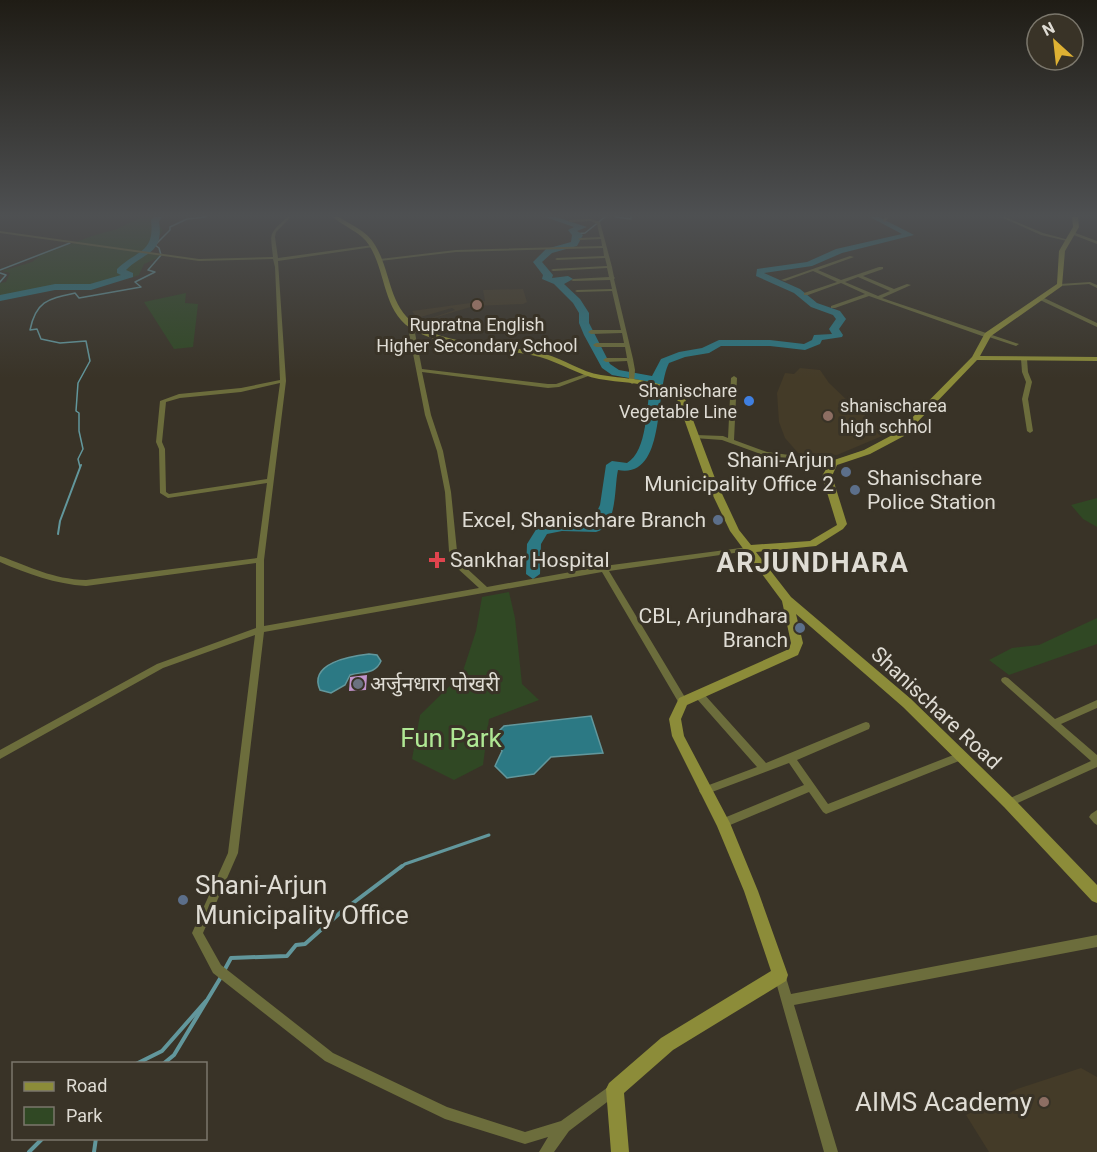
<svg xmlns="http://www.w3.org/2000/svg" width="1097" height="1152" font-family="Roboto,'Noto Sans Devanagari',sans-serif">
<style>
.built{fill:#443b28}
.green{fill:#304824}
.water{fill:#2c7984;stroke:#62979c;stroke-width:1.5}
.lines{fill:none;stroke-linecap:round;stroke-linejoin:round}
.stream-far3{stroke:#62979c;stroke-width:1.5}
.stream-far2{stroke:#62979c;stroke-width:2}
.stream-far1{stroke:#62979c;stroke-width:3}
.stream{stroke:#62979c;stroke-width:4}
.river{fill:#2c7984;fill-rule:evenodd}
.building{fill:#c193cb}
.street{fill:#6c6d3c;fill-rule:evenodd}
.secondary{fill:#8c8c39;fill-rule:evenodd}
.education-dot{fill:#8d6e63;stroke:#393327;stroke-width:2}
.shop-dot{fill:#3f7fe0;stroke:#393327;stroke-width:2}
.service-dot{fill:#5c6f8a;stroke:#393327;stroke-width:2}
.health-dot{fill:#e0444e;stroke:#393327;stroke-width:2}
.worship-dot{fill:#6b7280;stroke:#393327;stroke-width:2}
.labels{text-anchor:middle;stroke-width:6;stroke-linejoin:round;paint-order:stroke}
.far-poi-label{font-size:18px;fill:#dfdcd4;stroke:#393327}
.poi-label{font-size:21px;fill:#dfdcd4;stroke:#393327;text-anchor:end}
.street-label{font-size:21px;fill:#dfdcd4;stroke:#393327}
.near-park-label{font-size:26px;fill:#afe794;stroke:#393327}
.near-poi-label{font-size:26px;fill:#dfdcd4;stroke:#393327;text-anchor:start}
.district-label{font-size:27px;font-weight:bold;letter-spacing:1.5px;fill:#dfdcd4;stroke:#393327}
</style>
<rect width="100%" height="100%" fill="#393327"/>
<!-- built -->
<g class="built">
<path d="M523 289 527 302 523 304 474 306 420 322 455 310 452 308 417 318 412 311 485 301 483 290Z"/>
<path d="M800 368 820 370 829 383 850 403 887 434 837 455 799 454 785 438 779 422 777 393 785 373 794 374Z"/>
<path d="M1081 1068 1097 1077V1152H989L966 1115 1017 1089Z"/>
</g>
<!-- green -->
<g class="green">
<path d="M141 217H159L156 220 163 231 147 252 162 256 144 264 139 275 131 278 122 276 92 285H58L0 296V283L6 282 10 273 2 271 32 262 41 255 92 236 117 229Z"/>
<path d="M186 293 185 303 198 304 193 347 174 349 144 302Z"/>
<path d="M1097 498V527L1083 519 1071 505Z"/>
<path d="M509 592 515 618 522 684 539 700 489 719 483 765 454 780 412 759 420 715 462 674 476 631 482 597Z"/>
<path d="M1097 618V644L1009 675 989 660 1012 648 1039 645Z"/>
</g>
<!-- water -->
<g class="water">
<path d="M369 654 377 655 381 661C375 675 363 671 350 675L345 685 331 693 320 690C308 663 351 656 369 654Z"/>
<path d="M591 716 603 753 551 757 534 774 507 778 495 766 502 751 495 735 504 726Z"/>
</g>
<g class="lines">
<!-- stream-far3 -->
<g class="stream-far3">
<path d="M616 217 631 219V217"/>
<path d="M575 234 585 233 605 217"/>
<path d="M0 270 70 243"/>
<path d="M0 273 6 275 0 282"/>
<path d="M80 467 78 459 83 449 79 431V413L76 411 78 383 90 361 86 341 60 343 41 339 37 329 30 330C36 301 48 299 75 293L79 298 141 287 135 282 155 272 148 270 161 255 159 248 155 245 170 230V227L187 219 206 217"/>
</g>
<!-- stream-far2 -->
<path class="stream-far2" d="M58 534 60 521 81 465"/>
<!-- stream-far1 -->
<path class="stream-far1" d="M400 868 405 864 489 835"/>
<!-- stream -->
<g class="stream">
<path d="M225 969 231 958 287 956 296 945 305 944 341 912 402 866"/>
<path d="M136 1064 162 1051 206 1001"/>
<path d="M163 1064 174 1055 221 977"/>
<path d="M29 1152 43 1138"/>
<path d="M94 1152 96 1138"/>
</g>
<!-- river -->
<g class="river">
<path d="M154 217H163L159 221C164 255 145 251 126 270L133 273V277L91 290H55L0 301V295L55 284H90L121 275 117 273V269C137 250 155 253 151 220Z"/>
<path d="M545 217H556L587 227 577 231 583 235 577 246 552 253 542 262 553 275 552 278 568 276 573 279 564 284 580 299 589 313V323L610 364 619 370 652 376 661 359 679 352 702 348 719 340H770L804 344 812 340 814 335 832 334 829 329 836 319 833 315 811 307 794 293 756 276 757 269 807 262 836 249 902 234 870 217H879L914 235 842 253 812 266 764 273 800 289 817 303 840 311 846 319 839 329 843 335 842 337 822 340 820 344 805 350 770 346H721L709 353 685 357 669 363C654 392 667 479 618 470 614 487 618 526 596 532L562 531 547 534 541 544 540 574 533 579 526 574 527 544 537 528 562 521 592 522 600 505 606 465 612 461 627 463C648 451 646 405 651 382L612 375 602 368 584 335 579 323V313L573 303 554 284 542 279 543 275 533 262 546 249 571 242 572 235 568 230 574 227Z"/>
</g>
</g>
<!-- building -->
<path class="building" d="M367 675 366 690 349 691 350 677Z"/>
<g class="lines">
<!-- street -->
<g class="street">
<path d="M287 217H291L276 232 275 237 278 258 373 245 375 246 373 247 278 261 286 381 264 560V626L479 588 456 567 449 551 445 492 437 451 425 415 409 333 417 327 420 329 415 333 422 369 548 384H556L588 373 591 375 559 387 548 388 422 372 431 415 443 451 451 492 457 551 462 564 487 587 604 566 748 547 752 549 748 551 609 571 686 699 687 702 686 705 683 706 680 705 602 572 264 632 238 853 203 933 221 965 333 1053 447 1107 525 1132 561 1121 611 1085 615 1083 619 1085 621 1089 619 1093 569 1131 554 1152H539L548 1137 525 1144 445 1119 325 1061 213 973 192 933 228 853 255 635 163 668 0 759V750L157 664 256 628V563L86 586C55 584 28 574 0 562V556C31 567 52 579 86 580L257 558 267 483 168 498 160 493 159 449 156 442 160 401 179 394 241 388 280 380 275 267 273 259 199 261 0 233V231L199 259 273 257C270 231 269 235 287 217ZM280 383 267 479 169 494 166 492 165 449 162 442 166 402 180 398 241 392Z"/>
<path d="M885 217H889L885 222 883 221Z"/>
<path d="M1001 217H1005L1043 233 1069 240 1067 241 1041 235Z"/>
<path d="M591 219 600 222 612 267 614 277 615 278 614 279 633 359 635 370 634 383 632 384 629 382V370L627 361 606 362 603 360 606 358H627L625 347H596L593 345 596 343H624L622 333 591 334 588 332 591 330H621L612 291 577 292 575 291 577 290 612 289 610 280 573 281 571 280 573 279 609 277 607 268 553 271 551 270 553 269 607 266 605 258 557 260 555 259 557 258 604 256 603 248 456 252 380 261 378 260 380 259 456 250 602 246 601 239 580 240 578 239 580 238 600 237 597 224 591 221 570 222 568 221 570 220Z"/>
<path d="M1071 232H1073L1097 241V244L1071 234Z"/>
<path d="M850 256 854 257 818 270 841 280 879 267H883V269L863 276 894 289 907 284 911 285 882 298 1019 344 1016 346 989 337H985L869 296 835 308H831V306L865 294 841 283 808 295H804V293L837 282 813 271 785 281 781 280ZM858 277 890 291 878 296 845 282Z"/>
<path d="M1090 282 1097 285V288L1089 284 1060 286 1058 285 1060 284Z"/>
<path d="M1040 298H1044L1097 323V327L1040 300Z"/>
<path d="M1024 357 1027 359 1028 372 1032 382 1028 399 1033 431 1030 433 1027 431 1022 399 1026 382 1022 372 1021 359Z"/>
<path d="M734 376 737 378 734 440 767 452 834 461 836 462V464L766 456 722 440 694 438V436L696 435 723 436 728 438 731 378Z"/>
<path d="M1005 677 1008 678 1055 719 1097 700V708L1061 724 1097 755V767L1009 807 1006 806 1004 803 1006 800 1091 761 1002 682 1001 680 1002 678Z"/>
<path d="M700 692 703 693 766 763 863 723 866 722 869 723 870 726 869 729 797 760 828 804 961 752 964 753 966 756 964 759 826 814 823 812 809 792 723 828 719 826 718 823 719 820 804 785 789 763 704 795 701 794 699 791 701 788 757 767 697 699 696 696 697 693Z"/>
<path d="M1097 810V825L1094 823 1089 817 1091 814Z"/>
<path d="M1097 935V947L794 1005 838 1152H824L774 975 776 971 780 969 784 971 791 994Z"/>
</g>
<!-- secondary -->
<path class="secondary" d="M333 217H339C351 225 367 231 375 245 392 272 388 310 420 327 453 346 507 344 545 354 564 359 581 372 601 375 630 380 659 378 684 396L716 481 739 530 751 545 810 541 837 525 822 476 831 461 864 450 898 432 972 357 985 333 1057 284 1059 251 1073 227 1072 217H1078L1079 227 1065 251 1062 286 991 336 980 356 1097 357V361L977 360 904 436 870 454 837 465 832 476 847 524 843 529 816 546 756 552 791 597 911 699 1014 799 1097 885V903L1092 901 1004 807 903 707 796 614 803 643 798 655 687 705 681 719 684 736 730 823 758 891 788 975 786 981 673 1050 624 1093 629 1152H611L606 1089 609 1083 661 1038 771 971 744 891 717 826 672 736 669 719 679 698 789 649 791 643 782 601 730 531 706 481 677 399C654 381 627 384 599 379 578 375 561 363 540 357 501 347 451 350 415 331 382 313 387 273 369 245 361 232 344 227 333 217Z"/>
</g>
<!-- sky -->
<linearGradient id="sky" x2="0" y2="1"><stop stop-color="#1f1c15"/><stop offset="0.57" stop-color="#4e5052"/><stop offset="1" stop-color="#4e5052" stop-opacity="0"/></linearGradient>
<rect width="1097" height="378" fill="url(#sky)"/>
<!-- markers -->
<g class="education-dot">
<circle cx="477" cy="305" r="6"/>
<circle cx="828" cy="416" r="6"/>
<circle cx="1044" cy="1102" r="6"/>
</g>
<circle class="shop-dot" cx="749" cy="401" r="6"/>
<g class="service-dot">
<circle cx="846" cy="472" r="6"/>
<circle cx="855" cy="490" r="6"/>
<circle cx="718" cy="520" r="6"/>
<circle cx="800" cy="628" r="6"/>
<circle cx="183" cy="900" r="6"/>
</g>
<path class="health-dot" d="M434 551h6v6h6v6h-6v6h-6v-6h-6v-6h6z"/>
<circle class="worship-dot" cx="358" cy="684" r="6"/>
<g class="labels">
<!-- far-poi labels -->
<g class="far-poi-label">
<text x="477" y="331">Rupratna English<tspan x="477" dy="21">Higher Secondary School</tspan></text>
<text x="737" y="397" text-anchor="end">Shanischare<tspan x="737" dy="21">Vegetable Line</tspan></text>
<text x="840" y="412" text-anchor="start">shanischarea<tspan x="840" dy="21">high schhol</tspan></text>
</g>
<!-- poi labels -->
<g class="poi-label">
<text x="834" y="467">Shani-Arjun<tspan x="834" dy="24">Municipality Office 2</tspan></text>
<text x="867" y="485" text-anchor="start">Shanischare<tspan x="867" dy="24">Police Station</tspan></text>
<text x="706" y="527">Excel, Shanischare Branch</text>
<text x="450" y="567" text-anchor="start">Sankhar Hospital</text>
<text x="788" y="623">CBL, Arjundhara<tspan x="788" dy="24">Branch</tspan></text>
<text x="370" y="691" text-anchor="start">अर्जुनधारा पोखरी</text>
</g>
<!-- street labels -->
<g class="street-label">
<text transform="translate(936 708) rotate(43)" y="7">Shanischare Road</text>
</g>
<!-- near-park labels -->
<g class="near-park-label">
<text x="451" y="747">Fun Park</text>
</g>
<!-- near-poi labels -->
<g class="near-poi-label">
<text x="195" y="894">Shani-Arjun<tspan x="195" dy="30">Municipality Office</tspan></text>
<text x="1032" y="1111" text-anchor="end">AIMS Academy</text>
</g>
<!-- district labels -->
<g class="district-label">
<text x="813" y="572">ARJUNDHARA</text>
</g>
</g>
<!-- legend -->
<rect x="12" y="1062" width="195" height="78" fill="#393327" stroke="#7b776c" stroke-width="1.5"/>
<rect x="24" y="1082" width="30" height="9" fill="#8c8c39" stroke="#7b776c" stroke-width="1.5"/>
<text x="66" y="1092" font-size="18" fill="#dfdcd4">Road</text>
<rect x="24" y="1107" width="30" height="18" fill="#304824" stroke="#7b776c" stroke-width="1.5"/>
<text x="66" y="1122" font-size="18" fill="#dfdcd4">Park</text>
<!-- north arrow -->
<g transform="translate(1055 42) rotate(333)"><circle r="28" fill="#393327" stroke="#7b776c" stroke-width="1.5"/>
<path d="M0-4.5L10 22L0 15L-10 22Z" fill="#deb133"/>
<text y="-9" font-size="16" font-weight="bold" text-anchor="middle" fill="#dfdcd4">N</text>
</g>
</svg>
